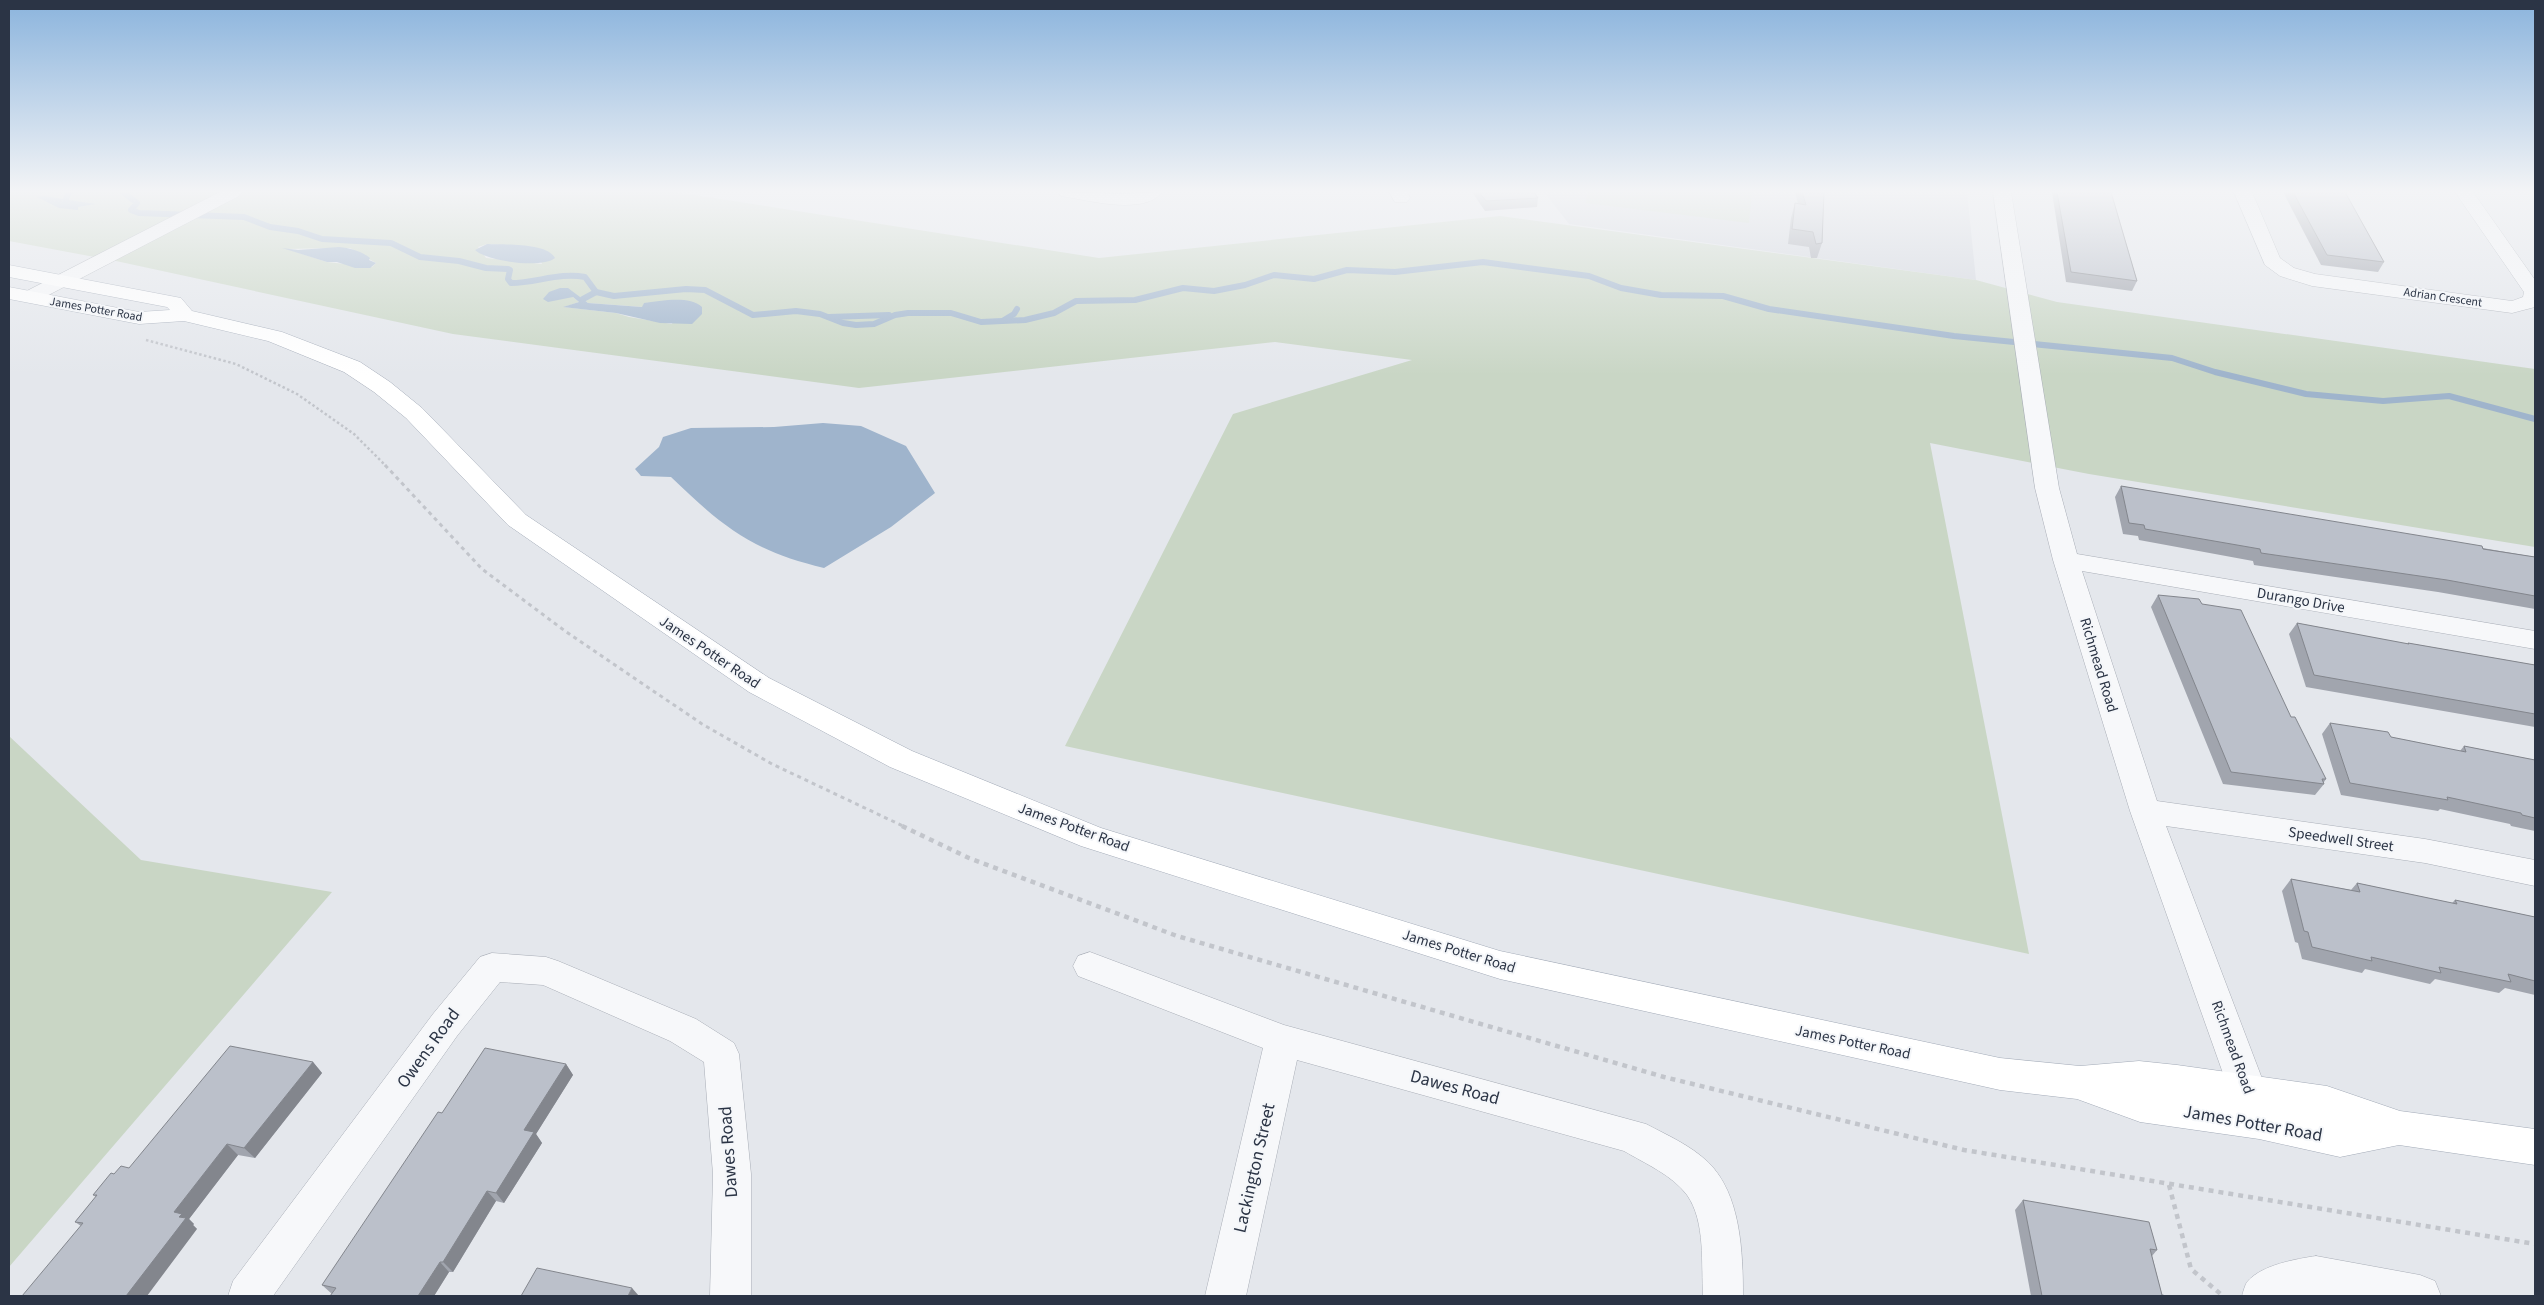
<svg xmlns="http://www.w3.org/2000/svg" width="2544" height="1305" font-family="'Source Sans 3',sans-serif">
<style>
.built{fill:#d2d6de}
.green{fill:#c9d6c5;fill-rule:evenodd}
.water{fill:#9fb4cc}
.lines{fill:none;stroke-linecap:round;stroke-linejoin:round}
.stream{stroke:#9fb4cc;stroke-width:6}
.minor-casing{stroke:#a9aeb7;stroke-width:1}
.major-casing{stroke:#a3abb8;stroke-width:1}
.path-far2{stroke:#c2c5cb;stroke-width:2.5;stroke-dasharray:2.5 2.5;stroke-linecap:butt}
.path-far1{stroke:#c2c5cb;stroke-width:3;stroke-dasharray:4 4;stroke-linecap:butt}
.path{stroke:#c2c5cb;stroke-width:4.5;stroke-dasharray:5 5;stroke-linecap:butt}
.minor{fill:#f7f8fa;fill-rule:evenodd}
.major{fill:#fff;fill-rule:evenodd}
.wall{fill:#a1a5ae}
.shaded-wall{fill:#83868d}
.building{fill:#bbc0ca;stroke:#83868d}
.labels{text-anchor:middle;stroke-width:4;stroke-linejoin:round;paint-order:stroke}
.far-street-label{font-size:12px;fill:#2b3445;stroke:#f4f6f9}
.street-label{font-size:15px;fill:#2b3445;stroke:#f4f6f9}
.near-street-label{font-size:18px;fill:#2b3445;stroke:#f4f6f9}
</style>
<rect width="100%" height="100%" fill="#e4e7ec"/>
<!-- built -->
<path class="built" d="M1544 192H1967L1976 280 1569 224Z"/>
<!-- green -->
<g class="green">
<path d="M9 192H675L1099 258 1500 216 1976 280 2057 302 2535 369V547L2089 474 1930 443 2029 954 1065 746 1233 414 1412 360 1275 342 859 388 453 334 116 261 9 241ZM487 244 535 247 542 264 486 258 478 247ZM330 248H350L376 263 372 267 327 262 287 249ZM566 288 588 303 643 307 644 303 678 302 672 324 629 317 616 313 564 307 579 302 573 297H567Z"/>
<path d="M1588 192H1752L1749 223 1585 203Z"/>
<path d="M9 736 141 860 332 892 9 1267Z"/>
</g>
<!-- water -->
<g class="water">
<path d="M44 196 95 204 78 207V210L59 208 37 197Z"/>
<path d="M487 244C503 245 547 242 555 258 542 269 486 261 475 250Z"/>
<path d="M339 247C350 248 361 251 370 258L369 260 376 263 370 268H355L337 262H327L282 248 298 250Z"/>
<path d="M560 288H568L588 303 642 307 644 303C661 301 689 295 702 307V314L692 324 660 323 616 313 563 307 579 302 573 297 548 302 543 299 549 292Z"/>
<path d="M823 423 861 426 906 446 935 493 891 527 824 568C752 551 723 527 671 477L641 476 635 469 659 447 663 437 691 428 774 427Z"/>
</g>
<g class="lines">
<!-- stream -->
<g class="stream">
<path d="M123 192 137 203 131 210 139 213 244 217 270 227 298 231 322 239 391 243 420 257 459 261 486 268 508 269 510 270 508 279 511 283C536 283 560 272 585 277L596 292 614 296 686 289 705 290 753 315 796 311 820 314 843 323 856 325 874 324 895 315 908 313H951L981 322 1025 320 1054 313 1076 301 1135 300 1183 288 1214 291 1245 285 1274 275 1314 279 1347 270 1395 272 1483 262 1589 276 1621 288 1661 295 1723 296 1769 309 1954 336 2172 358 2215 372 2306 394 2383 401 2449 396 2535 419"/>
<path d="M66 199 69 192"/>
<path d="M583 299 596 292"/>
<path d="M829 317 889 315"/>
<path d="M1004 320 1014 314 1017 309"/>
</g>
<!-- minor casing -->
<g class="minor-casing">
<g id="minor">
<path d="M220 192H242L239 196 37 301H23L20 297 23 293Z"/>
<path d="M1058 192 1122 194 1162 192C1146 215 1090 201 1067 197L1061 196Z"/>
<path d="M1389 192H1407L1410 198 1407 202H1395Z"/>
<path d="M1993 192H2011L2059 488 2077 554 2535 631V649L2082 571 2157 801 2425 839 2535 860V886L2425 863 2166 826 2274 1110 2268 1122 2255 1127 2242 1122 2236 1110 2130 811 2053 560 2035 488Z"/>
<path d="M2234 192H2252L2280 258 2294 268 2315 274 2512 301 2523 297 2524 292 2455 192H2473L2535 280V307L2512 313 2312 286 2280 276 2265 265Z"/>
<path d="M1090 952 1284 1025 1646 1124C1667 1135 1690 1145 1708 1162 1741 1194 1743 1253 1743 1296H1703C1701 1265 1706 1222 1687 1195 1672 1175 1646 1164 1624 1151L1297 1060 1246 1296H1205L1263 1048 1078 976 1073 966 1078 956Z"/>
<path d="M492 953 546 957 558 961 696 1019 734 1043 739 1054 751 1174V1296H710L713 1174 704 1062 670 1041 543 985 500 982 457 1036 273 1296H228L233 1281 433 1014 480 957Z"/>
<path d="M2316 1256 2420 1275 2435 1281 2441 1296H2242C2243 1292 2245 1285 2247 1282 2261 1265 2296 1259 2316 1256Z"/>
</g>
</g>
<!-- major casing -->
<g class="major-casing">
<path id="major" d="M9 265 181 298 192 311 282 332 360 362 390 382 422 408 526 515 769 678 912 751 1101 828 1500 951 2000 1058 2080 1066 2139 1061 2177 1065 2327 1086 2400 1111 2535 1129V1165L2399 1145 2340 1157 2259 1139 2140 1122 2077 1099 2000 1090 1500 979 1081 846 890 767 749 692 508 525 406 418 374 392 344 372 268 341 184 321 139 324 9 299V287L139 312 170 310 167 307 9 277Z"/>
</g>
<!-- path-far2 -->
<path class="path-far2" d="M146 340 236 364 297 394 354 434 386 466"/>
<!-- path-far1 -->
<path class="path-far1" d="M385 465 482 569 565 631 702 724 772 764 905 827"/>
<!-- path -->
<g class="path">
<path d="M902 826 969 858 1177 936 1664 1077 1964 1150 2535 1244"/>
<path d="M2169 1185 2191 1269 2223 1296"/>
</g>
<!-- minor -->
<use href="#minor" class="minor"/>
<!-- major -->
<use href="#major" class="major"/>
</g>
<!-- wall -->
<g class="wall">
<path d="M1472 192H1534L1538 198 1537 207 1485 211Z"/>
<path d="M1795 192H1824L1822 243 1817 258H1811L1809 247 1788 244 1791 218 1795 203 1798 204Z"/>
<path d="M2052 192H2111L2137 281 2132 291 2066 282Z"/>
<path d="M2283 192H2345L2384 262 2378 272 2321 265Z"/>
<path d="M2121 486 2535 557V609L2438 592 2254 565 2253 561 2139 540 2138 536 2123 534 2115 497Z"/>
<path d="M2158 595 2202 604 2291 717 2326 779 2324 782V784L2315 795 2223 784 2151 607Z"/>
<path d="M2297 623 2407 644 2408 643 2535 665V727L2306 687 2289 634Z"/>
<path d="M2330 723 2391 737 2460 751 2464 746 2535 760V831L2511 826 2510 824 2440 809 2438 811 2341 795 2322 734Z"/>
<path d="M2291 879 2351 890 2357 883 2452 903 2455 900 2535 917V995L2505 988 2499 993 2435 979 2430 984 2365 969 2362 973 2302 959 2298 943 2295 942 2282 891Z"/>
<path d="M313 1062 322 1073 255 1158 238 1155 189 1219 194 1224 193 1225 197 1229 81 1226 75 1222 96 1197 93 1195 114 1174 129 1168Z"/>
<path d="M566 1064 573 1075 536 1134 542 1143 504 1203 496 1201 453 1272H449L434 1296H330L332 1294 322 1285Z"/>
<path d="M2023 1200 2157 1250 2152 1256 2162 1295 2167 1296H2031L2015 1210Z"/>
</g>
<!-- shaded-wall -->
<g class="shaded-wall">
<path d="M313 1062 322 1073 255 1158 244 1148Z"/>
<path d="M566 1064 573 1075 536 1134 542 1143 504 1203 496 1193 524 1130Z"/>
<path d="M227 1144 238 1155 189 1219 194 1224 193 1225 197 1229 147 1296H126L174 1212Z"/>
<path d="M487 1191 496 1201 453 1272 443 1262Z"/>
<path d="M440 1262 449 1272 434 1296H418Z"/>
<path d="M632 1288 639 1296H628Z"/>
</g>
<!-- building -->
<g class="building">
<path d="M1479 192H1534L1538 198 1486 201Z"/>
<path d="M1802 192H1824L1822 243 1816 244 1813 232 1792 229 1795 203 1806 205Z"/>
<path d="M2057 192H2111L2137 281 2071 272Z"/>
<path d="M2293 192H2345L2384 262 2327 255Z"/>
<path d="M2121 486 2482 546 2483 549 2535 557V596L2447 580 2261 553 2260 549 2145 529 2144 525 2129 523Z"/>
<path d="M2158 595 2199 599 2202 604 2241 610 2291 717H2295L2326 779H2322L2324 784 2231 772Z"/>
<path d="M2297 623 2409 644 2408 643 2535 665V714L2314 675Z"/>
<path d="M2330 723 2388 732 2391 737 2466 752 2464 746 2535 760V818L2522 815 2521 813 2447 797 2448 800 2350 783Z"/>
<path d="M2291 879 2360 892 2357 883 2457 904 2455 900 2535 917V981L2508 974 2511 982 2439 967 2441 973 2371 957 2372 961 2312 947 2308 932 2304 931Z"/>
<path d="M230 1046 313 1062 244 1148 227 1144 174 1212 182 1214 179 1217 186 1218 126 1296H22L83 1223 75 1222 97 1195H93L111 1173 114 1174 121 1166 129 1168Z"/>
<path d="M485 1048 566 1064 524 1130 534 1132 496 1193 487 1191 443 1262H440L418 1296H330L336 1288 322 1285 438 1112 442 1113Z"/>
<path d="M2023 1200 2149 1222 2157 1250 2150 1249 2162 1295 2167 1296H2042Z"/>
<path d="M537 1268 632 1288 628 1296H521Z"/>
</g>
<!-- sky -->
<linearGradient id="sky" x2="0" y2="1"><stop stop-color="#8bb4dd"/><stop offset="0.51" stop-color="#f3f4f6"/><stop offset="1" stop-color="#f3f4f6" stop-opacity="0"/></linearGradient>
<rect width="2544" height="375" fill="url(#sky)"/>
<g class="labels">
<!-- far-street labels -->
<g class="far-street-label">
<text transform="translate(2443 297) rotate(8)" y="4">Adrian Crescent</text>
<text transform="translate(96 309) rotate(10)" y="4">James Potter Road</text>
</g>
<!-- street labels -->
<g class="street-label">
<text transform="translate(2301 600) rotate(10)" y="5">Durango Drive</text>
<text transform="translate(710 652) rotate(34)" y="5">James Potter Road</text>
<text transform="translate(2099 665) rotate(73)" y="5">Richmead Road</text>
<text transform="translate(1074 827) rotate(20)" y="5">James Potter Road</text>
<text transform="translate(2341 839) rotate(8)" y="5">Speedwell Street</text>
<text transform="translate(1459 951) rotate(17)" y="5">James Potter Road</text>
<text transform="translate(1853 1042) rotate(12)" y="5">James Potter Road</text>
<text transform="translate(2233 1047) rotate(70)" y="5">Richmead Road</text>
</g>
<!-- near-street labels -->
<g class="near-street-label">
<text transform="translate(428 1048) rotate(-54)" y="6">Owens Road</text>
<text transform="translate(1455 1087) rotate(15)" y="6">Dawes Road</text>
<text transform="translate(2253 1123) rotate(10)" y="6">James Potter Road</text>
<text transform="translate(728 1152) rotate(-94)" y="6">Dawes Road</text>
<text transform="translate(1254 1168) rotate(-77)" y="6">Lackington Street</text>
</g>
</g>
<!-- border -->
<rect width="2544" height="1305" fill="none" stroke="#2b3445" stroke-width="20"/>
</svg>
